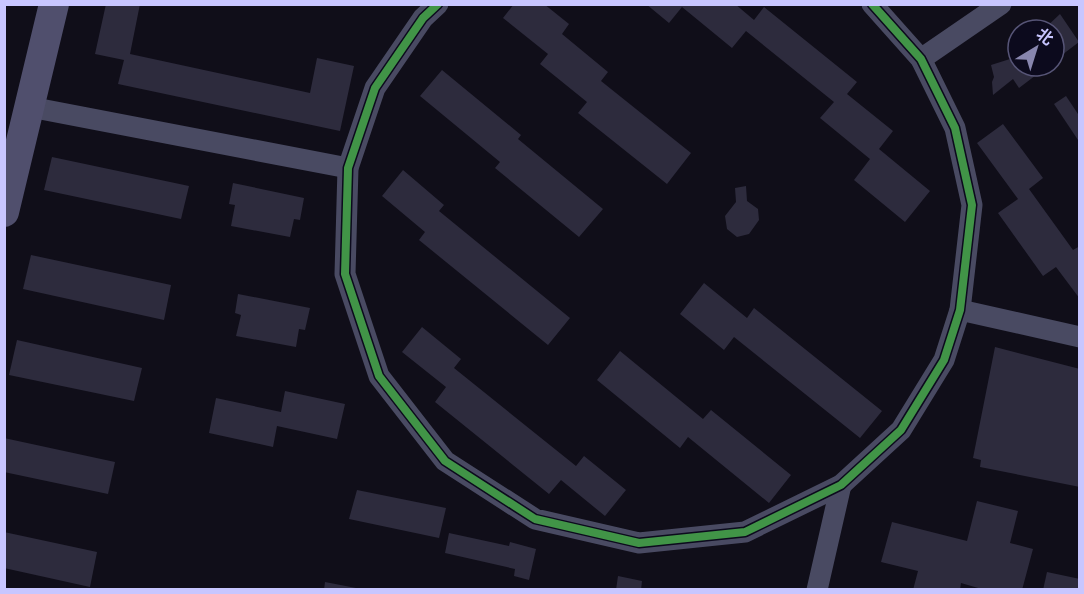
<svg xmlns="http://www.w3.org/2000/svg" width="1084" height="594" font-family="'Noto Sans','Noto Sans SC',sans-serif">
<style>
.building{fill:#2d2b3d}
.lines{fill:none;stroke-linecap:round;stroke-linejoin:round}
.street{stroke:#494a62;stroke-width:21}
.secondary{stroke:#504f6d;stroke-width:30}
.cycleway-casing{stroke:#0c0a1d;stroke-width:11}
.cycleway{stroke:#419447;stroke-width:8}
</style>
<rect width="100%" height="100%" fill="#100e19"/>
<!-- building -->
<g class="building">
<path d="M106 4H140L130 54 310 93 317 58 354 66 340 131 118 84 124 60 95 54Z"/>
<path d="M514 4H544L569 24 562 34 608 72 601 81 691 153 667 184 578 113 587 102 540 64 548 54 503 18Z"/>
<path d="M646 4H735L754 20 764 7 857 82 847 94 893 131 879 149 930 191 905 222 854 180 870 159 820 118 834 102 746 31 732 48 682 7 669 23Z"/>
<path d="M1060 14 1079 42 1054 61V30H1043Z"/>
<path d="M1018 52V66H1048L1019 88 1013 79 993 95 992 82 994 77 991 65 1010 59Z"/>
<path d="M442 70 521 135 518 139 603 209 579 237 495 168 500 162 420 96Z"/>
<path d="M1066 96 1080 117V143L1054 104Z"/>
<path d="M1003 124 1043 178 1029 189 1073 250 1080 246V299L1056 267 1043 276 998 213 1018 199 977 143Z"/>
<path d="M52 157 189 186 181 219 44 190Z"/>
<path d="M403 170 444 205 439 211 570 318 548 345 419 240 425 232 382 196Z"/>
<path d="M233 183 304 198 300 220 294 219 290 237 231 226 235 205 229 204Z"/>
<path d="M746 186 747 201 758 209 759 220 749 234 737 237 727 229 725 216 736 202 735 188Z"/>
<path d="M31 255 171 285 164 320 23 289Z"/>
<path d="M704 283 747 318 754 308 882 411 860 438 734 337 724 350 680 314Z"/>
<path d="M238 294 310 308 305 330 299 329 296 347 236 336 241 315 235 313Z"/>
<path d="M422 327 461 359 454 368 576 466 584 456 626 490 605 516 561 480 549 494 435 402 446 387 402 352Z"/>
<path d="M17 340 142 368 134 401 9 375Z"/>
<path d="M995 347 1080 369V487L980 467 981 460 973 458Z"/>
<path d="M620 351 703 419 711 410 791 475 769 503 688 437 680 448 597 380Z"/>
<path d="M285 391 345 404 337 439 277 426 273 447 209 433 216 398 281 412Z"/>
<path d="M4 438 115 462 108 494 4 472Z"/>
<path d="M357 490 446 508 439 538 349 519Z"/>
<path d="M977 501 1018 511 1010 543 1033 549 1022 590H985L961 583 960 590H913L918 571 881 562 892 522 967 541Z"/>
<path d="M4 532 97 552 90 587 4 568Z"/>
<path d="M449 533 509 546 510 542 536 549 529 580 514 576 515 569 445 553Z"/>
<path d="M1047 572 1080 579V590H1043Z"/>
<path d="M618 576 642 581 641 590H616Z"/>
<path d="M325 582 356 588 355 590H324Z"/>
</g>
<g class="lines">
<!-- street -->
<g class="street">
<path d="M438 4 423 18 375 88 348 168 345 274 379 376 445 461 535 519 639 543 745 532 841 485 901 430 944 360 960 310 972 205 955 128 921 59 872 4"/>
<path d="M921 59 1001 4"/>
<path d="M30 107 348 168"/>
<path d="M960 310 1080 337"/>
<path d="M817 590 841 485"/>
</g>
<!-- secondary -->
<path class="secondary" d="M4 212 54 4"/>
<!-- cycleway casing -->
<g class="cycleway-casing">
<path id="cycleway" d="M438 4 423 18 375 88 348 168 345 274 379 376 445 461 535 519 639 543 745 532 841 485 901 430 944 360 960 310 972 205 955 128 921 59 872 4"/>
</g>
<!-- cycleway -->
<use href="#cycleway" class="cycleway"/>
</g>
<!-- border -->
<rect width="1084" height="594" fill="none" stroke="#c8c6ff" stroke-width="12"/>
<!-- north arrow -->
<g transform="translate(1036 48) rotate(38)"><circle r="28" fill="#0c0a1d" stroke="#575577" stroke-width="1.5"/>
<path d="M0-4.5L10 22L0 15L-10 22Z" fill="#8886ae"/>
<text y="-9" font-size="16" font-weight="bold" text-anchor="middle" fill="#c8c6ff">北</text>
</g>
</svg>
